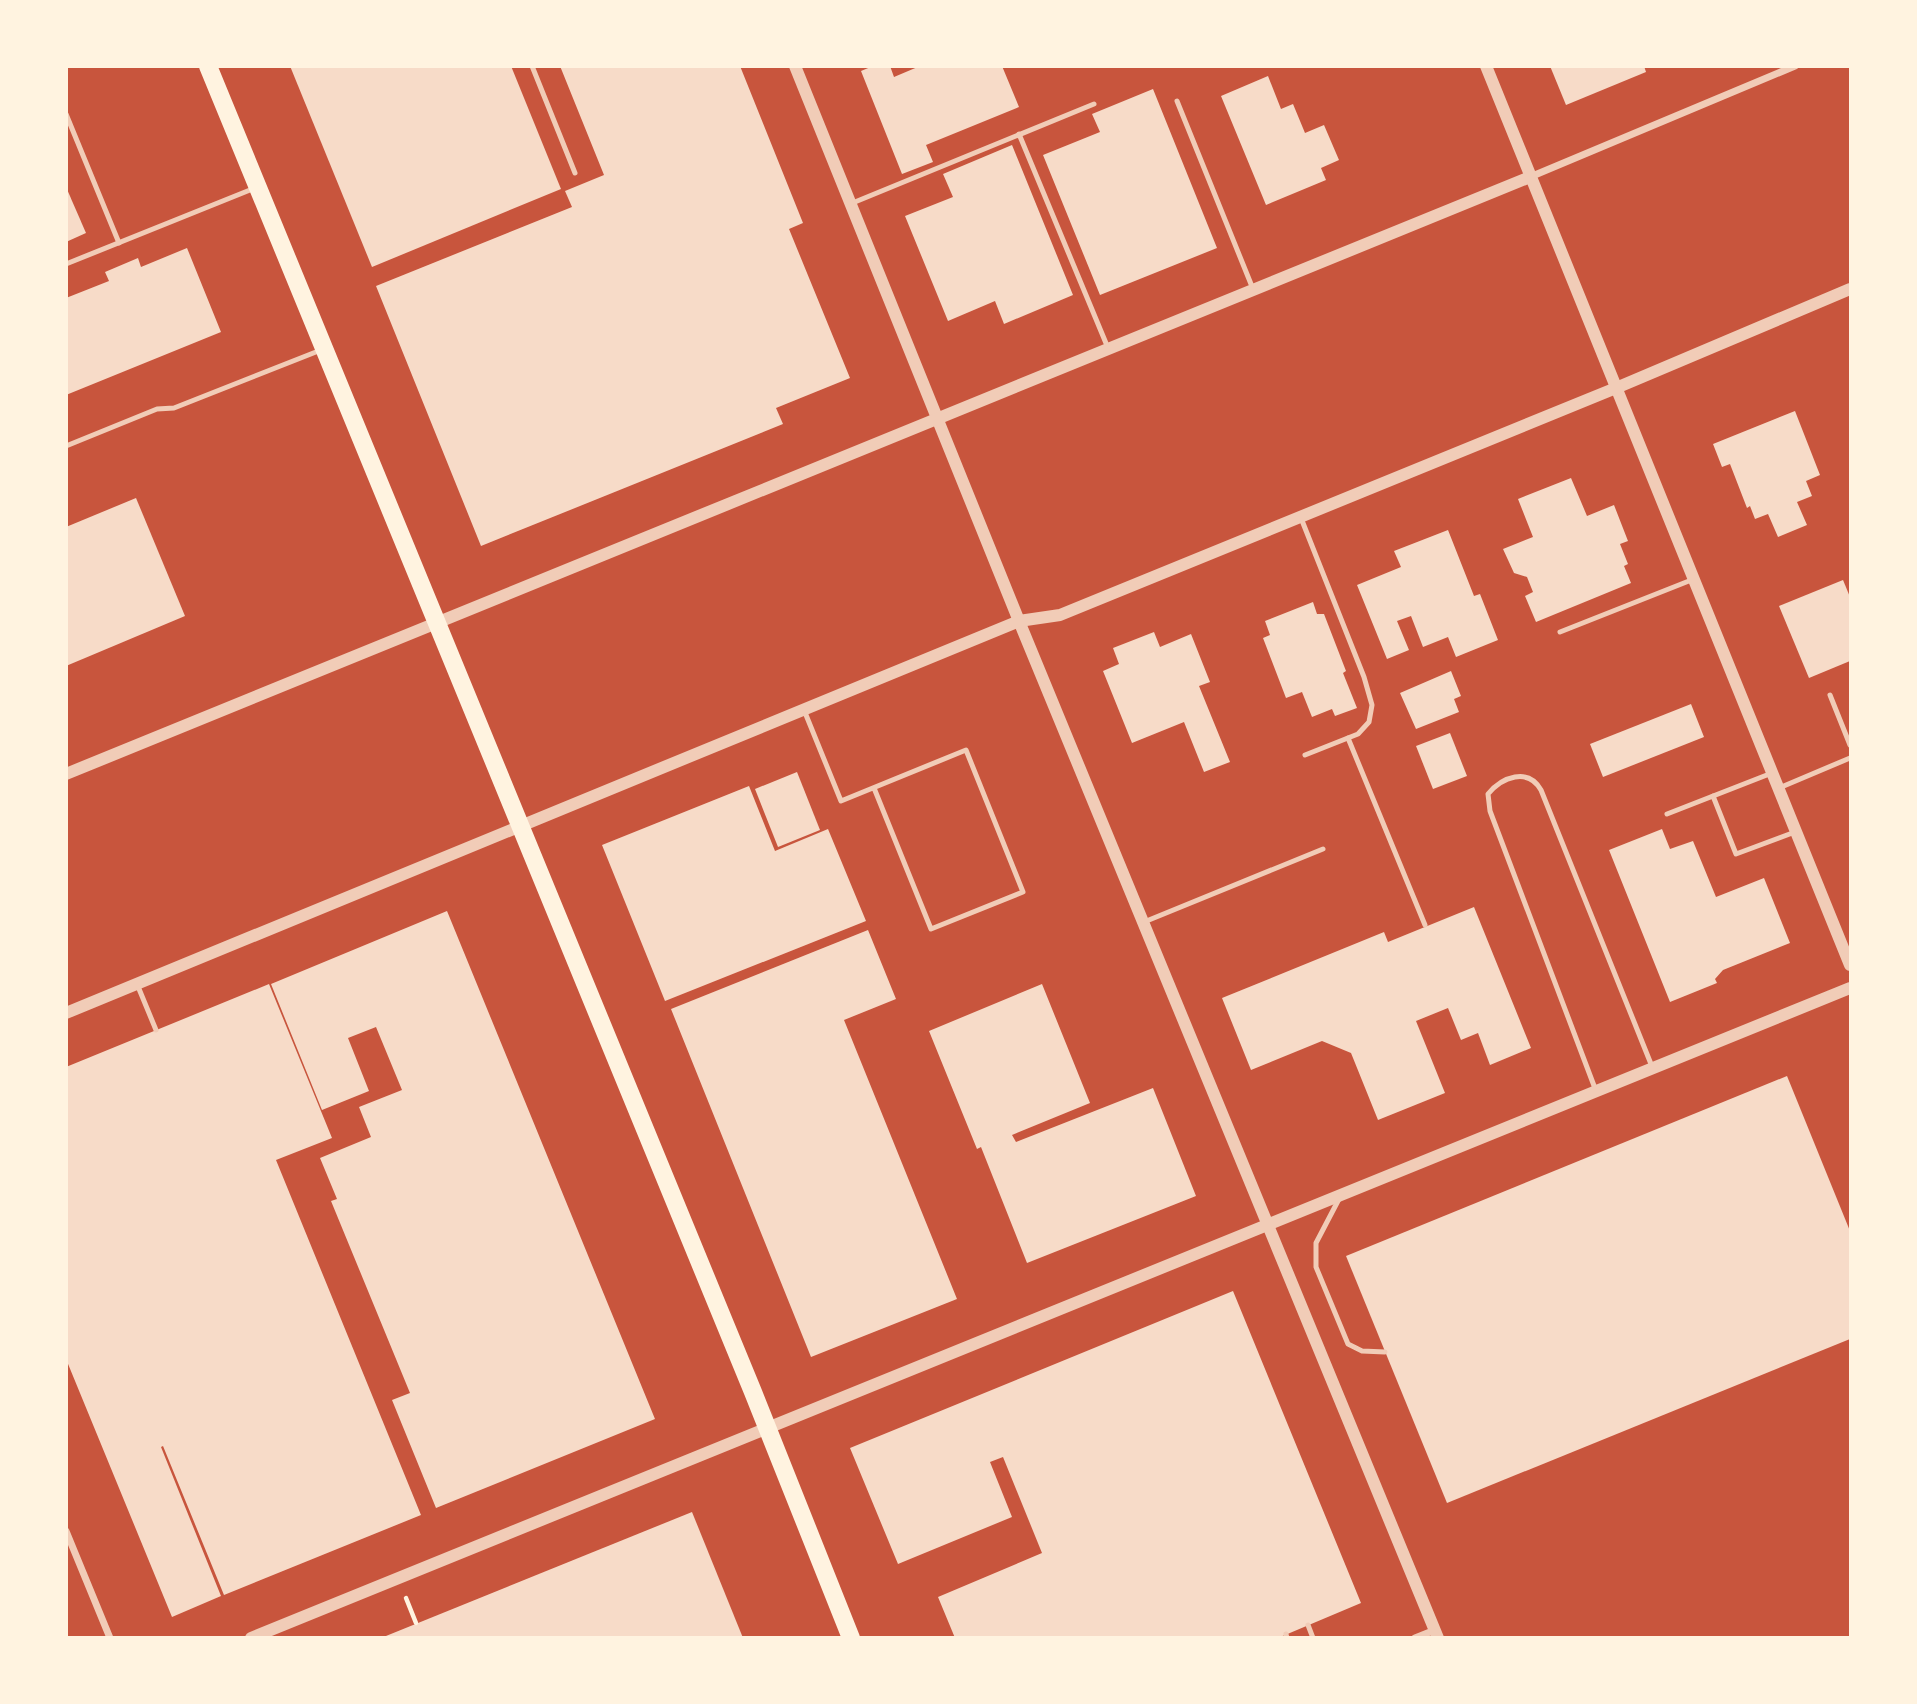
<svg xmlns="http://www.w3.org/2000/svg" width="1917" height="1704" font-family="Lora,serif">
<style>
.building{fill:#f7dbc8}
.lines{fill:none;stroke-linecap:round;stroke-linejoin:round}
.path{stroke:#fff3e0;stroke-width:4.5}
.service{stroke:#f1ccb7;stroke-width:5}
.minor{stroke:#f1ccb7;stroke-width:7}
.tertiary{stroke:#f1ccb7;stroke-width:12}
.primary{stroke:#fff3e0;stroke-width:18}
</style>
<rect width="100%" height="100%" fill="#c8553d"/>
<!-- building -->
<g class="building">
<path d="M290 66H511L561 189 372 267Z"/>
<path d="M560 66H740L803 223 789 229 850 378 776 408 783 424 481 546 376 286 572 207 565 191 604 175Z"/>
<path d="M873 66H890L894 77 920 66H1002L1019 107 926 145 933 162 902 174 861 71Z"/>
<path d="M1550 66H1644L1646 72 1566 105Z"/>
<path d="M1268 76 1281 109 1293 104 1305 133 1324 125 1339 160 1321 168 1326 180 1266 205 1221 96Z"/>
<path d="M1153 89 1217 248 1100 295 1043 155 1100 132 1092 114Z"/>
<path d="M1012 145 1073 295 1004 324 995 301 948 321 905 216 953 197 943 174Z"/>
<path d="M66 187 86 233 66 242Z"/>
<path d="M187 248 221 332 66 395V298L109 281 105 272 138 258 141 267Z"/>
<path d="M1795 411 1820 475 1806 481 1812 496 1797 502 1807 525 1778 537 1768 514 1755 519 1750 506 1747 508 1730 464 1722 467 1713 444Z"/>
<path d="M1571 478 1587 516 1614 505 1628 541 1620 544 1628 564 1624 566 1631 583 1536 622 1525 596 1533 592 1527 577 1514 573 1503 549 1533 537 1518 499Z"/>
<path d="M136 498 185 616 66 666V527Z"/>
<path d="M1448 530 1474 596 1480 594 1498 640 1456 657 1448 637 1423 647 1411 616 1397 621 1409 650 1387 659 1357 585 1401 567 1394 551Z"/>
<path d="M1843 580 1850 597V661L1809 678 1779 606Z"/>
<path d="M1313 602 1317 614H1324L1346 671 1343 673 1357 708 1335 716 1332 709 1312 717 1302 692 1286 698 1263 638 1270 635 1265 621Z"/>
<path d="M1154 632 1160 647 1191 634 1210 682 1199 686 1230 762 1204 772 1184 722 1132 743 1103 671 1119 664 1113 648Z"/>
<path d="M1451 671 1461 696 1454 699 1459 712 1416 729 1400 693Z"/>
<path d="M1691 704 1704 737 1603 777 1590 744Z"/>
<path d="M1450 733 1467 776 1433 789 1416 746Z"/>
<path d="M797 772 820 830 778 847 755 789Z"/>
<path d="M749 786 775 851 828 829 866 921 665 1001 602 845Z"/>
<path d="M1662 829 1670 849 1693 841 1716 897 1764 878 1790 943 1723 970 1715 979 1717 983 1670 1002 1609 850Z"/>
<path d="M1474 907 1531 1048 1490 1065 1478 1033 1461 1040 1448 1008 1416 1021 1445 1093 1378 1120 1351 1053 1322 1041 1251 1070 1222 998 1384 932 1388 942Z"/>
<path d="M447 911 655 1419 436 1508 392 1400 410 1393 331 1201 337 1199 320 1158 371 1137 359 1107 402 1090 376 1027 348 1038 369 1091 322 1110 271 984Z"/>
<path d="M868 930 896 999 844 1020 957 1299 811 1357 671 1009Z"/>
<path d="M269 984 332 1138 276 1160 421 1515 224 1595 163 1446 161 1447 221 1596 172 1617 66 1359V1067Z"/>
<path d="M1042 984 1090 1103 1012 1135 1016 1142 1153 1088 1196 1196 1027 1263 981 1147 977 1149 929 1031Z"/>
<path d="M1787 1076 1850 1231V1339L1447 1503 1346 1256Z"/>
<path d="M1233 1291 1361 1603 1278 1638H955L938 1597 1042 1553 1003 1457 990 1462 1012 1517 898 1564 850 1448Z"/>
<path d="M692 1512 743 1638H381Z"/>
</g>
<g class="lines">
<!-- path -->
<path class="path" d="M406 1598 416 1623"/>
<!-- service -->
<g class="service">
<path d="M532 66 575 173"/>
<path d="M1177 101 1253 289"/>
<path d="M66 114 119 243"/>
<path d="M1019 134 1108 348"/>
<path d="M850 204 1094 104"/>
<path d="M66 264 255 188"/>
<path d="M66 446 157 409 174 408 321 350"/>
<path d="M1301 518 1364 677 1372 705 1369 722 1358 734 1305 755"/>
<path d="M1560 632 1694 579"/>
<path d="M1830 695 1850 745"/>
<path d="M804 710 841 801 966 750 1023 892 931 929 874 788"/>
<path d="M1348 738 1425 925"/>
<path d="M1779 788 1850 758"/>
<path d="M1713 796 1736 854 1795 832"/>
<path d="M1667 814 1772 773"/>
<path d="M1144 922 1323 849"/>
<path d="M137 984 156 1030"/>
<path d="M1596 1091 1490 811 1488 794C1502 777 1528 767 1541 790L1653 1069"/>
<path d="M1339 1199 1316 1243V1267L1348 1344 1362 1351 1385 1352"/>
<path d="M1308 1625 1313 1638"/>
<path d="M1286 1634 1287 1638"/>
</g>
<!-- minor -->
<g class="minor">
<path d="M1530 177 1795 66"/>
<path d="M66 1531 110 1638"/>
<path d="M1415 1638 1435 1630"/>
</g>
<!-- tertiary -->
<g class="tertiary">
<path d="M795 66 1019 621 1438 1638"/>
<path d="M1486 66 1850 965"/>
<path d="M66 774 1530 177"/>
<path d="M66 1013 1019 621 1060 615 1616 388 1850 289"/>
<path d="M251 1638 1850 988"/>
</g>
<!-- primary -->
<path class="primary" d="M208 66 753 1392 851 1638"/>
</g>
<!-- border -->
<rect width="1917" height="1704" fill="none" stroke="#fff3e0" stroke-width="136"/>
</svg>
